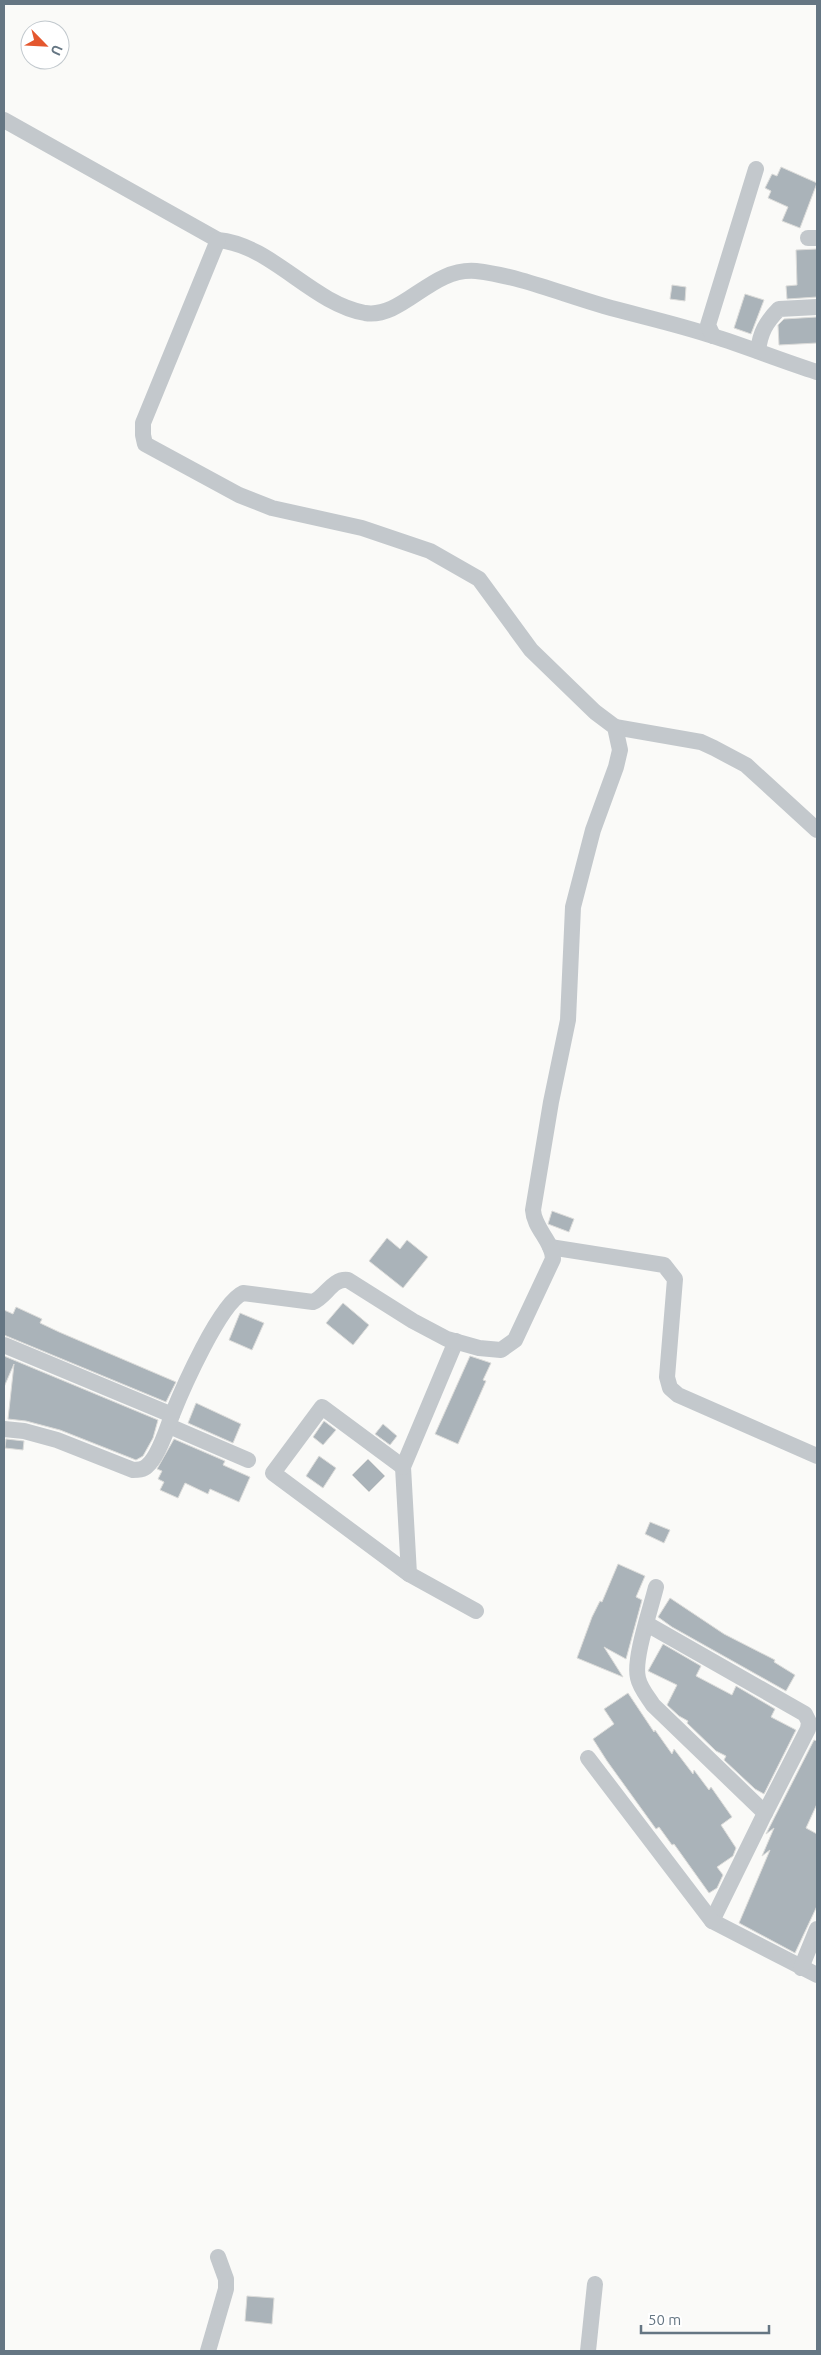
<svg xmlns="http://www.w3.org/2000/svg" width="821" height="2355" font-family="Ubuntu,sans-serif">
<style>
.building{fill:#aab3b9;stroke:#dcdcda}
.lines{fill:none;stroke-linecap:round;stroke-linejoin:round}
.minor{stroke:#c3c8cc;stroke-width:16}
</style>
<rect width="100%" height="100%" fill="#fafaf8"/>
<!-- building -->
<g class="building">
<path d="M781 167 817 183 800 228 782 221 788 207 768 198 771 191 765 188 772 174 777 176Z"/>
<path d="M817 249V297L787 299 786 286 797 285 796 250Z"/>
<path d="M672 285 686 287 685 301 670 299Z"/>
<path d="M745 294 764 300 751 334 734 328Z"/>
<path d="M817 317V343L779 345 778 325 784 319Z"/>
<path d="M552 1211 574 1219 569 1232 548 1224Z"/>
<path d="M387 1238 400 1249 407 1240 428 1257 403 1288 369 1261Z"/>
<path d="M343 1303 369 1325 353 1345 326 1323Z"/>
<path d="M16 1307 42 1319 40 1323 59 1332 176 1382 166 1402 4 1335V1310L13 1314Z"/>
<path d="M240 1313 264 1323 252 1350 229 1340Z"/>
<path d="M4 1356 158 1420 153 1438 143 1456 136 1460 60 1430 26 1421 8 1419 14 1364 4 1387Z"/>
<path d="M470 1356 491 1363 483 1380 486 1381 458 1444 435 1434Z"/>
<path d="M196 1403 241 1424 233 1443 188 1423Z"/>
<path d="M324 1421 336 1430 323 1445 313 1437Z"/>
<path d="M383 1424 397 1436 390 1445 375 1434Z"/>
<path d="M6 1439 24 1441 23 1450 5 1448Z"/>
<path d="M174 1439 225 1461 223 1465 250 1477 239 1502 210 1489 208 1494 185 1483 178 1498 160 1490 164 1482 158 1479 162 1471 157 1469Z"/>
<path d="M319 1456 336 1468 323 1488 306 1476Z"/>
<path d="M368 1459 385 1476 369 1492 352 1475Z"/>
<path d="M650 1522 670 1530 664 1543 645 1534Z"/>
<path d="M618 1564 645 1576 636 1597 642 1600 626 1659 604 1647 623 1677 577 1658 592 1617 600 1601 602 1602Z"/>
<path d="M670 1598 724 1634 775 1660 774 1662 795 1675 786 1691 672 1627 658 1617Z"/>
<path d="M663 1644 701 1666 696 1676 732 1695 736 1686 775 1709 771 1717 796 1730 764 1794 755 1789 724 1760 726 1756 716 1751 687 1723 688 1721 679 1716 667 1705 677 1685 648 1671Z"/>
<path d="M628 1693 654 1732 655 1730 672 1754 674 1749 693 1774 694 1770 709 1790 711 1787 732 1817 721 1825 736 1848 733 1856 717 1867 723 1875 717 1888 709 1893 674 1844 672 1845 659 1827 656 1829 607 1761 593 1739 614 1724 604 1709Z"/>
<path d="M814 1740 817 1741V1804L806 1828 817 1834V1906L795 1953 739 1923 770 1850 762 1856 774 1828 766 1834Z"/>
<path d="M247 2296 274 2298 272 2324 245 2321Z"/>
</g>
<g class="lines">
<!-- minor -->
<g class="minor">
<path d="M4 120 218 240C272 245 311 303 365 313 403 319 431 267 476 271 519 276 562 294 604 306 640 316 677 324 713 336 748 347 782 361 817 372"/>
<path d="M808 238H817"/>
<path d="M713 336 708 325 756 169"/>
<path d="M758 351C760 333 766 322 779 309L817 307"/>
<path d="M615 727 701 742 714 748 746 765 817 830"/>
<path d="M550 1247 664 1265 675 1279 667 1377 670 1388 678 1395 817 1456"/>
<path d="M456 1341 403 1467 409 1574 476 1611"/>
<path d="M4 1345 172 1415"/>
<path d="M169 1426 248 1460"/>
<path d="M4 1429 24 1431 57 1440 133 1470C138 1470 143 1470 147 1466 157 1458 168 1427 172 1415 182 1390 220 1303 243 1293L313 1302C326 1297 332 1278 348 1280L413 1321 447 1339 479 1348 501 1350 515 1340 553 1259C553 1241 534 1229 533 1210L551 1102 568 1020 573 907 593 830 616 767 620 750 615 727 595 712 531 650 479 579 430 551 362 528 272 508 239 495 145 444 143 435V423L218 240"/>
<path d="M403 1467 322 1407 273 1473 409 1574"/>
<path d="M656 1587C651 1608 633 1659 638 1678 640 1688 648 1697 653 1705L765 1813 712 1921"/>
<path d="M647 1624 805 1714 809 1722 808 1729 765 1813"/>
<path d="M588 1758 712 1921 817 1975"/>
<path d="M801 1968 817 1929"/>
<path d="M208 2351 226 2289V2279L218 2257"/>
<path d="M588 2351 595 2284"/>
</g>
</g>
<!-- border -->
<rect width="821" height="2355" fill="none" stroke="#657683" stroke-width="10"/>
<!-- north arrow -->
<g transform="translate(45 45) rotate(114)"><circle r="24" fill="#ffffff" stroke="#c1c8cd"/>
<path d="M0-4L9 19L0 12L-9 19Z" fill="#e4572e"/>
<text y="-8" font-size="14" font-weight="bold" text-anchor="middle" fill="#657683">U</text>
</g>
<!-- scale -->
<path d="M641 2325v8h128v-8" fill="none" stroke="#657683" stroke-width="2.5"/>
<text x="648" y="2325" font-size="15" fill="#657683" stroke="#ffffff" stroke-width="4" paint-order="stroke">50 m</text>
</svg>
